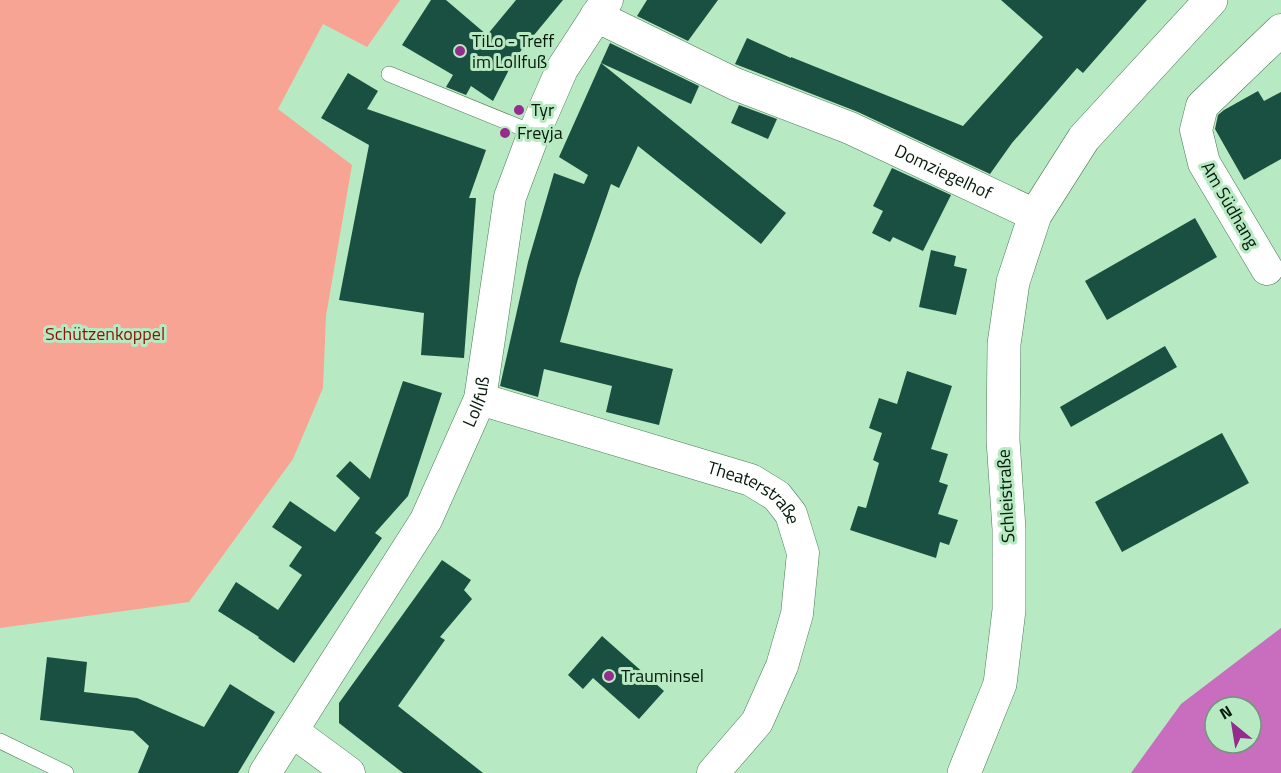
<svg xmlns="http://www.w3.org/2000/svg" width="1281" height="773" font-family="'Titillium Web',sans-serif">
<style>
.green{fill:#f7a494}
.water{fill:#c96dbf;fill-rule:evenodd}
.building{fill:#1a5041}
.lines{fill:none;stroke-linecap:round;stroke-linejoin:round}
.service-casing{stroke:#4a7956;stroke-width:16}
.minor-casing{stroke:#4a7956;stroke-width:33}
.tertiary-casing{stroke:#4a7956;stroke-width:34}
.service{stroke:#fff;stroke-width:15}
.minor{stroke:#fff;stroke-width:32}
.tertiary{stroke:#fff;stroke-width:33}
.poi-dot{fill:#962b8e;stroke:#b7eac2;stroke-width:2}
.labels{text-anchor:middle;stroke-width:6;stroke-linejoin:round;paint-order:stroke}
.poi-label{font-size:18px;fill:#06190b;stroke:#b7eac2;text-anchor:start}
.street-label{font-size:18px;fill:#06190b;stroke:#b7eac2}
.park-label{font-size:18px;fill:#861606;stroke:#b7eac2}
</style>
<rect width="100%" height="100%" fill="#b7eac2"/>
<!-- green -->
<path class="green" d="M0 0H400L367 47 323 24 278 109 352 165 326 316 323 388 293 459 189 602 0 628Z"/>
<!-- water -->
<path class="water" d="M1281 628V773H1131L1181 704ZM1215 707H1251V743H1215Z"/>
<!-- building -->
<g class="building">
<path d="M431 0H446L487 35 516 0H563L515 58 493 101 471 86 466 95 446 87 453 75 402 45Z"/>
<path d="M647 0H718L688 41 637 16Z"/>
<path d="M1001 0H1147L1083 73 1077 68 1012 143 990 174 858 112 735 64 747 38 791 58V57L963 126 1043 37Z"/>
<path d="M610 43 699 86 691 104 601 63Z"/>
<path d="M601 63 786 213 761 244 638 146 619 188 611 184 578 279 560 342 673 369 659 425 606 412 612 386 544 369 538 397 500 386 528 262 554 173 584 184 588 175 559 157Z"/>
<path d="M348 73 378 91 367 109 486 150 469 198H476L464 358 421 355 424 313 339 300 369 145 321 118Z"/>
<path d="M1258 91 1264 101 1281 92V159L1244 180 1215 129 1218 115 1224 110Z"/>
<path d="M739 105 777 119 768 139 731 123Z"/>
<path d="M892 168 951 195 923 251 893 237 890 242 872 233 883 211 873 206Z"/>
<path d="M1195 218 1217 257 1107 320 1085 281Z"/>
<path d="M931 250 956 256 954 266 967 269 956 315 919 307Z"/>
<path d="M1165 346 1177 367 1071 427 1060 407Z"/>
<path d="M907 371 952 386 931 449 948 454 939 482 948 485 938 514 958 520 949 545 940 542 936 558 850 530 858 506 866 508 879 463 873 460 882 433 869 428 879 398 897 404Z"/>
<path d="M403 381 442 393 408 496 375 533 382 538 294 663 258 638 259 637 218 611 236 582 278 610 302 575 289 566 302 547 272 527 290 501 335 532 360 498 336 476 350 461 370 479Z"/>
<path d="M1222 433 1249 483 1122 552 1095 502Z"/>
<path d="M442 560 471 580 464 590 472 599 440 637 445 640 398 706 483 773H403L339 723V703Z"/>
<path d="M602 636 664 691 639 719 593 678 583 689 568 675Z"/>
<path d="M47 657 87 662 84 692 137 698 204 727 230 684 275 712 238 773H138L149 746 133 731 40 720Z"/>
</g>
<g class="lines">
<!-- service casing -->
<g class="service-casing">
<g id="service">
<path d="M389 74 534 133"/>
<path d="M0 741 66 773"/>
</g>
</g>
<!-- minor casing -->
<g class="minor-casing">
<g id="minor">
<path id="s1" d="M596 16 735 84 850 128 1035 215"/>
<path d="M1267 269 1204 163 1196 130 1202 106 1281 30"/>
<path id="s2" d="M480 399 751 480 777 496 791 514 803 553 797 614 782 666 757 722 713 773"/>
<path d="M292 731 349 773"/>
<path id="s3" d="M265 773 426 520 480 399 510 197 534 133 562 69 607 0"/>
</g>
</g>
<!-- tertiary casing -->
<g class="tertiary-casing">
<path id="tertiary" d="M964 773 1000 684 1009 610V529L1003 440 1004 344 1013 282 1035 215 1084 138 1211 0"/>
</g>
<!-- service -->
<use href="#service" class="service"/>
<!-- minor -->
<use href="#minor" class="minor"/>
<!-- tertiary -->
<use href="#tertiary" class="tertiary"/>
</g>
<!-- markers -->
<g class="poi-dot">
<circle cx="460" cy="51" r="6"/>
<circle cx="519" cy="110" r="6"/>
<circle cx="505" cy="133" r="6"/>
<circle cx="609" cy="676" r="6"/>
</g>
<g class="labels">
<!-- poi labels -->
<g class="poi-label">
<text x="472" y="47">TiLo - Treff<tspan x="472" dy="21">im Lollfuß</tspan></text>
<text x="531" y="116">Tyr</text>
<text x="517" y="139">Freyja</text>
<text x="621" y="682">Trauminsel</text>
</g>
<!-- street labels -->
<g class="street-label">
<text dy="6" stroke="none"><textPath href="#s1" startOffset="381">Domziegelhof</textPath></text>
<text transform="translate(1230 205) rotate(60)" y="6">Am Südhang</text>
<text dy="6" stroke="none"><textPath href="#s3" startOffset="429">Lollfuß</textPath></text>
<text transform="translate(1006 496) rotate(-93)" y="6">Schleistraße</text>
<text dy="6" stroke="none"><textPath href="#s2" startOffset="292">Theaterstraße</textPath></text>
</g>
<!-- park labels -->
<g class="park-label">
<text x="105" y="340">Schützenkoppel</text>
</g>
</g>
<!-- north arrow -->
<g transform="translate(1233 725) rotate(330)"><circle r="28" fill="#b7eac2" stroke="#709679" stroke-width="1.5"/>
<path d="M0-4.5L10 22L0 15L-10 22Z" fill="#962b8e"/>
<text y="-9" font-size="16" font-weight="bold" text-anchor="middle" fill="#06190b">N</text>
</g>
</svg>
